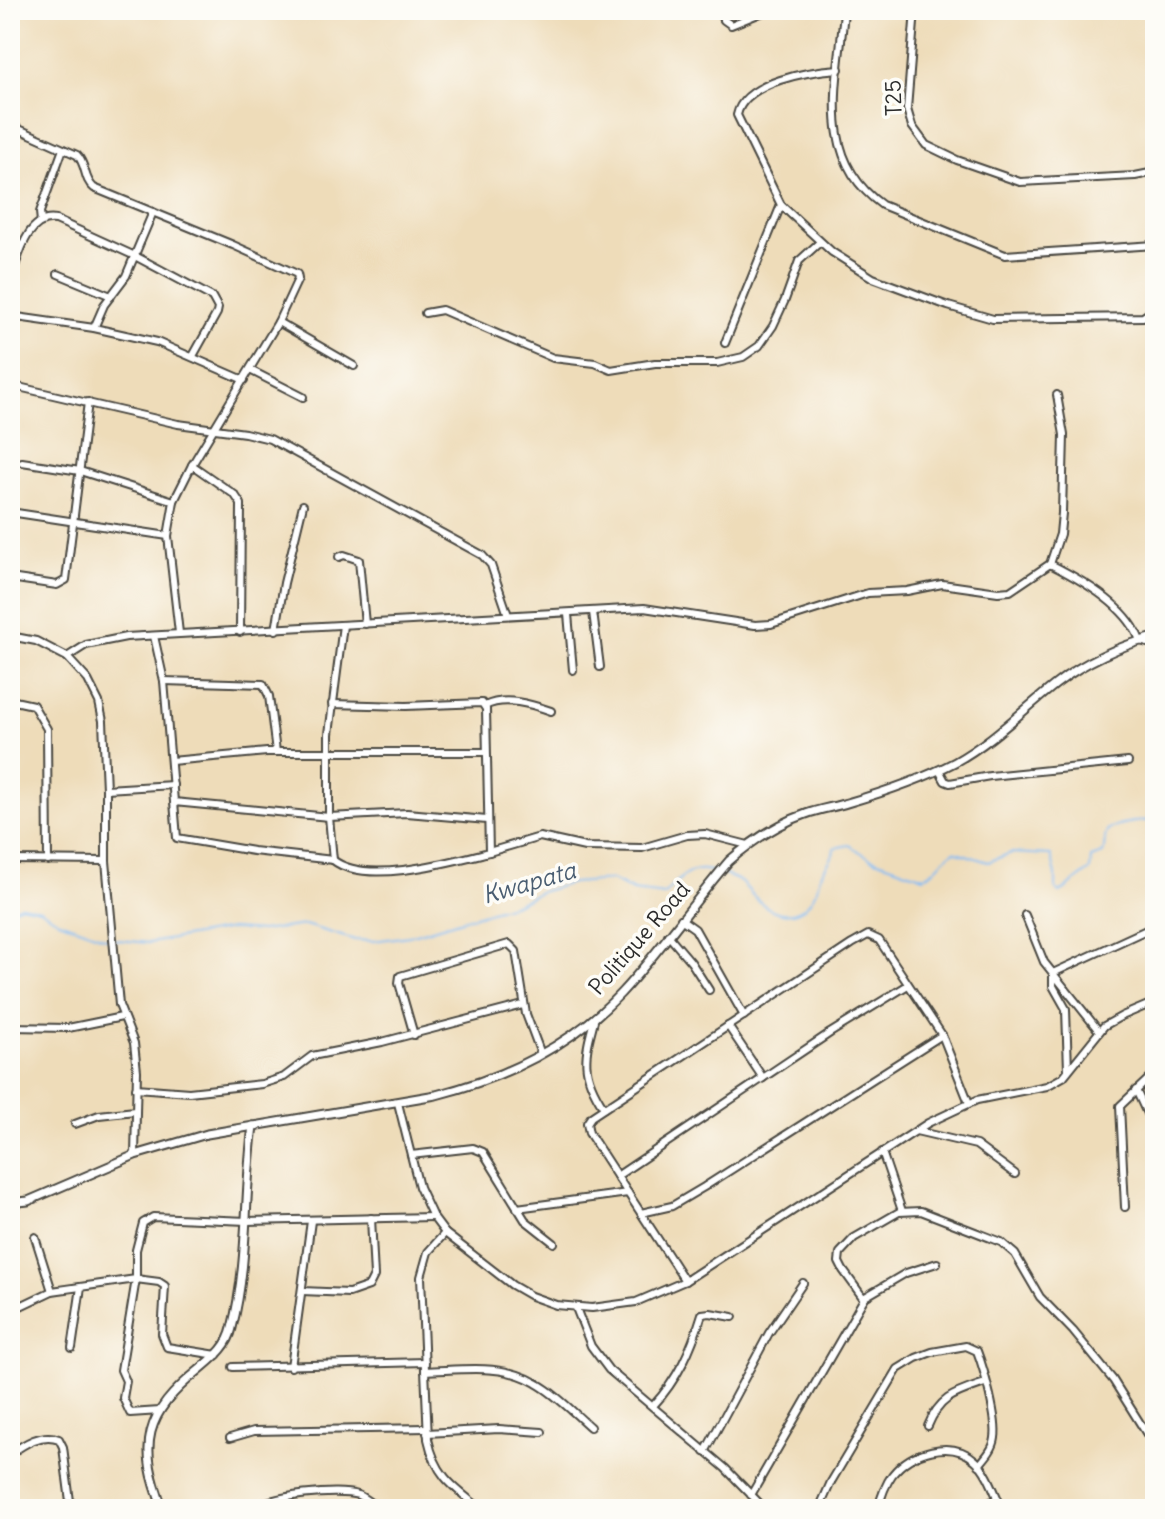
<svg xmlns="http://www.w3.org/2000/svg" width="1165" height="1519" font-family="Delius,sans-serif">
<style>
.lines{fill:none;stroke-linecap:round;stroke-linejoin:round}
.stream{stroke:#82bbf3;stroke-width:2}
.minor-casing{stroke:#484640;stroke-width:10}
.tertiary-casing{stroke:#484640;stroke-width:11}
.minor{stroke:#fff;stroke-width:6}
.tertiary{stroke:#fff;stroke-width:7}
.labels{text-anchor:middle;stroke-width:7;stroke-linejoin:round;paint-order:stroke}
.street-label{font-size:22px;fill:#2b2b2b;stroke:#fdfcf7}
.water-label{font-size:24px;font-style:italic;fill:#495d71;stroke:#fdfcf7}
</style>
<rect width="100%" height="100%" fill="#fdfcf7"/>
<filter id="ink" filterUnits="userSpaceOnUse"><feTurbulence type="fractalNoise" baseFrequency=".0125" numOctaves="2"/><feDisplacementMap in="SourceGraphic" scale="16" xChannelSelector="R" yChannelSelector="G"/><feConvolveMatrix kernelMatrix="1 2 1 2 8 2 1 2 1" color-interpolation-filters="sRGB"/></filter>
<filter id="wash" filterUnits="userSpaceOnUse"><feTurbulence type="fractalNoise" baseFrequency=".006" numOctaves="4" result="noise"/><feDisplacementMap in="SourceGraphic" scale="32" xChannelSelector="R" yChannelSelector="G"/><feGaussianBlur stdDeviation="1.8" result="paint"/><feColorMatrix in="noise" values="0 0 0 0 0 0 0 0 0 0 0 0 0 0 0 0 0 1.4 0 .05"/><feComposite in="paint" operator="in"/></filter>
<g filter="url(#wash)">
<rect width="100%" height="100%" fill="#eedcb9"/>
<g class="lines">
<!-- stream -->
<path class="stream" d="M10 910 21 905 40 909 59 921 109 939 149 943 231 929 261 931 305 925 355 940 373 941 409 936 515 904 540 892 572 883 612 880 633 891 664 895C674 884 687 868 704 870 713 871 731 876 739 881 747 887 753 897 761 903 788 924 812 912 819 880 822 867 834 861 834 848L849 845 870 858 924 877C937 871 941 859 954 851L988 862 1011 853 1051 855 1056 875V889L1060 893 1090 870 1091 858 1103 854C1105 848 1104 839 1106 834 1111 821 1142 823 1155 819"/>
</g>
</g>
<g filter="url(#ink)">
<g class="lines">
<!-- minor casing -->
<g class="minor-casing">
<g id="minor">
<path d="M718 10 724 20 731 25 768 10"/>
<path d="M844 10C839 81 815 157 882 205L1005 255 1155 245"/>
<path d="M915 10 907 109 912 126 926 145 957 160 1020 182 1135 176 1155 172"/>
<path d="M839 69C811 71 744 81 737 115L781 205 832 252 873 278 948 306 993 319 1143 317 1152 311 1155 300"/>
<path d="M10 125 77 155C87 165 83 179 94 188L233 245 297 274 298 279 278 322 192 465 174 501 168 536 179 633"/>
<path d="M41 222 40 212 63 149"/>
<path d="M58 274 111 296"/>
<path d="M10 281C18 260 26 215 56 220L135 256 212 297 218 308 217 313 193 356"/>
<path d="M425 313 442 310 553 358 595 363 611 370 655 363H717L743 357 759 346 773 326 785 300 799 261 820 242"/>
<path d="M10 316 94 328 157 342 244 380"/>
<path d="M278 322 354 366"/>
<path d="M94 328 104 305 126 276 153 212"/>
<path d="M725 343 781 205"/>
<path d="M250 370 303 397"/>
<path d="M10 385 178 424 245 433 270 439 482 555 491 565 508 615"/>
<path d="M22 462 80 471 174 501"/>
<path d="M192 465 235 495 241 504 240 632"/>
<path d="M10 512 168 536"/>
<path d="M339 557 344 555 359 560 365 624"/>
<path d="M1050 564 1060 534 1062 513 1064 435 1057 395"/>
<path d="M10 578 57 585 66 580 88 402"/>
<path d="M593 612 600 667"/>
<path d="M568 614 573 670"/>
<path d="M276 630 284 583 303 505"/>
<path d="M10 636 36 641 67 657 88 680 99 702 103 721 106 789V861L119 1005 134 1043 137 1071 135 1155"/>
<path d="M154 636 164 681 177 838 253 851 333 860 329 817V734L343 625"/>
<path d="M67 657 86 645 126 637 644 608 755 625 771 624 868 593 907 591 942 584 998 592 1010 591 1050 564C1080 579 1129 607 1140 641L1155 645"/>
<path d="M164 681 263 684 269 696 276 752"/>
<path d="M10 700 33 705 47 729 48 861"/>
<path d="M332 704 406 706 482 703 486 709 489 852C453 861 365 886 333 860"/>
<path d="M485 706C505 696 531 704 551 711"/>
<path d="M171 761 267 752H486"/>
<path d="M939 770 945 781 950 783 990 776 1128 762"/>
<path d="M106 789 173 785"/>
<path d="M174 802 329 817 407 813 487 820"/>
<path d="M489 852 540 837 585 847 642 848 687 835 705 834 748 845"/>
<path d="M10 860 106 861"/>
<path d="M1025 915 1044 962 1099 1031"/>
<path d="M681 919 695 929 744 1016"/>
<path d="M668 935 691 962 709 990"/>
<path d="M595 1017C584 1057 580 1072 604 1108"/>
<path d="M728 1026 763 1078"/>
<path d="M10 1027 68 1028 122 1017"/>
<path d="M414 1035 399 983 400 976 509 944 516 951 526 1014 541 1054"/>
<path d="M1068 1070 1066 1009 1053 986V973L1155 926"/>
<path d="M136 1088 189 1092 262 1084 284 1077 312 1056 382 1042 523 1005"/>
<path d="M1136 1090 1155 1131"/>
<path d="M398 1103 419 1187 433 1217 445 1233 512 1285 531 1296 556 1305 592 1308 636 1302 685 1281 928 1123 977 1100 1047 1086 1063 1077 1104 1026 1122 1016 1155 1002"/>
<path d="M75 1124 99 1115 135 1111"/>
<path d="M916 1131 976 1145 1015 1174"/>
<path d="M882 1152 902 1211"/>
<path d="M411 1155 473 1148 483 1152 525 1220 554 1243"/>
<path d="M617 1176 830 1033 908 985"/>
<path d="M1125 1207 1120 1106 1155 1073"/>
<path d="M517 1208 628 1193"/>
<path d="M1155 1210 1153 1224 1155 1241"/>
<path d="M641 1213 672 1206 704 1187 942 1035"/>
<path d="M445 1233 428 1252 421 1277 428 1439C436 1476 452 1486 481 1509"/>
<path d="M35 1237 52 1291"/>
<path d="M685 1281 589 1133 587 1123 591 1117 852 944 868 935 879 940 942 1035 969 1103"/>
<path d="M302 1291 349 1293 369 1286 374 1276 371 1218"/>
<path d="M864 1299 843 1270 839 1262 840 1253 854 1238 899 1212 921 1211 1001 1242 1015 1254 1040 1297 1073 1331 1113 1380 1155 1447"/>
<path d="M576 1308 591 1346 609 1370 725 1468 765 1509"/>
<path d="M10 1311 52 1291 136 1279V1250L143 1223 153 1217 247 1221 433 1217"/>
<path d="M72 1348 81 1287"/>
<path d="M233 1367 425 1362"/>
<path d="M291 1367 311 1221"/>
<path d="M425 1371C462 1370 503 1363 536 1383 556 1394 573 1412 590 1427"/>
<path d="M653 1406C678 1379 691 1350 702 1314L710 1313 733 1317"/>
<path d="M160 1411 130 1413 123 1398 126 1381 121 1370 136 1279 159 1282 165 1286 162 1334 167 1347 217 1355"/>
<path d="M928 1426C940 1396 956 1393 985 1383"/>
<path d="M427 1433 499 1429 542 1432"/>
<path d="M230 1438 254 1431 427 1428"/>
<path d="M705 1452 769 1333 803 1283"/>
<path d="M10 1454C24 1444 42 1432 59 1439L63 1447 71 1509"/>
<path d="M751 1495 865 1297 906 1273 937 1263"/>
<path d="M254 1509C270 1495 338 1489 358 1495 365 1498 372 1504 379 1509"/>
<path d="M819 1509 831 1482 898 1369 916 1358 932 1352 966 1346 977 1351C984 1369 998 1420 995 1438 994 1448 986 1457 979 1465"/>
<path d="M878 1509C881 1497 885 1485 892 1475 911 1451 951 1439 975 1460 988 1471 995 1494 1002 1509"/>
<path d="M980 1509 997 1498"/>
</g>
</g>
<!-- tertiary casing -->
<g class="tertiary-casing">
<g id="tertiary">
<path d="M10 1203 28 1201 135 1155 207 1134 436 1095C505 1078 572 1045 621 993 659 952 692 904 729 861 752 841 777 824 806 814 819 809 834 807 847 803 885 792 921 780 955 762 993 741 1023 710 1056 684 1084 662 1121 645 1155 637"/>
<path d="M163 1509C138 1445 144 1414 199 1370 213 1358 228 1347 232 1328 249 1262 244 1193 253 1126"/>
</g>
</g>
<!-- minor -->
<use href="#minor" class="minor"/>
<!-- tertiary -->
<use href="#tertiary" class="tertiary"/>
</g>
</g>
<g class="labels">
<!-- street labels -->
<g class="street-label">
<text transform="translate(893 98) rotate(-92)" y="8">T25</text>
<text transform="translate(639 938) rotate(-49)" y="8">Politique Road</text>
</g>
<!-- water labels -->
<g class="water-label">
<text transform="translate(529 883) rotate(-16)" y="8">Kwapata</text>
</g>
</g>
<!-- margin -->
<rect width="1165" height="1519" fill="none" stroke="#fdfcf7" stroke-width="40"/>
</svg>
